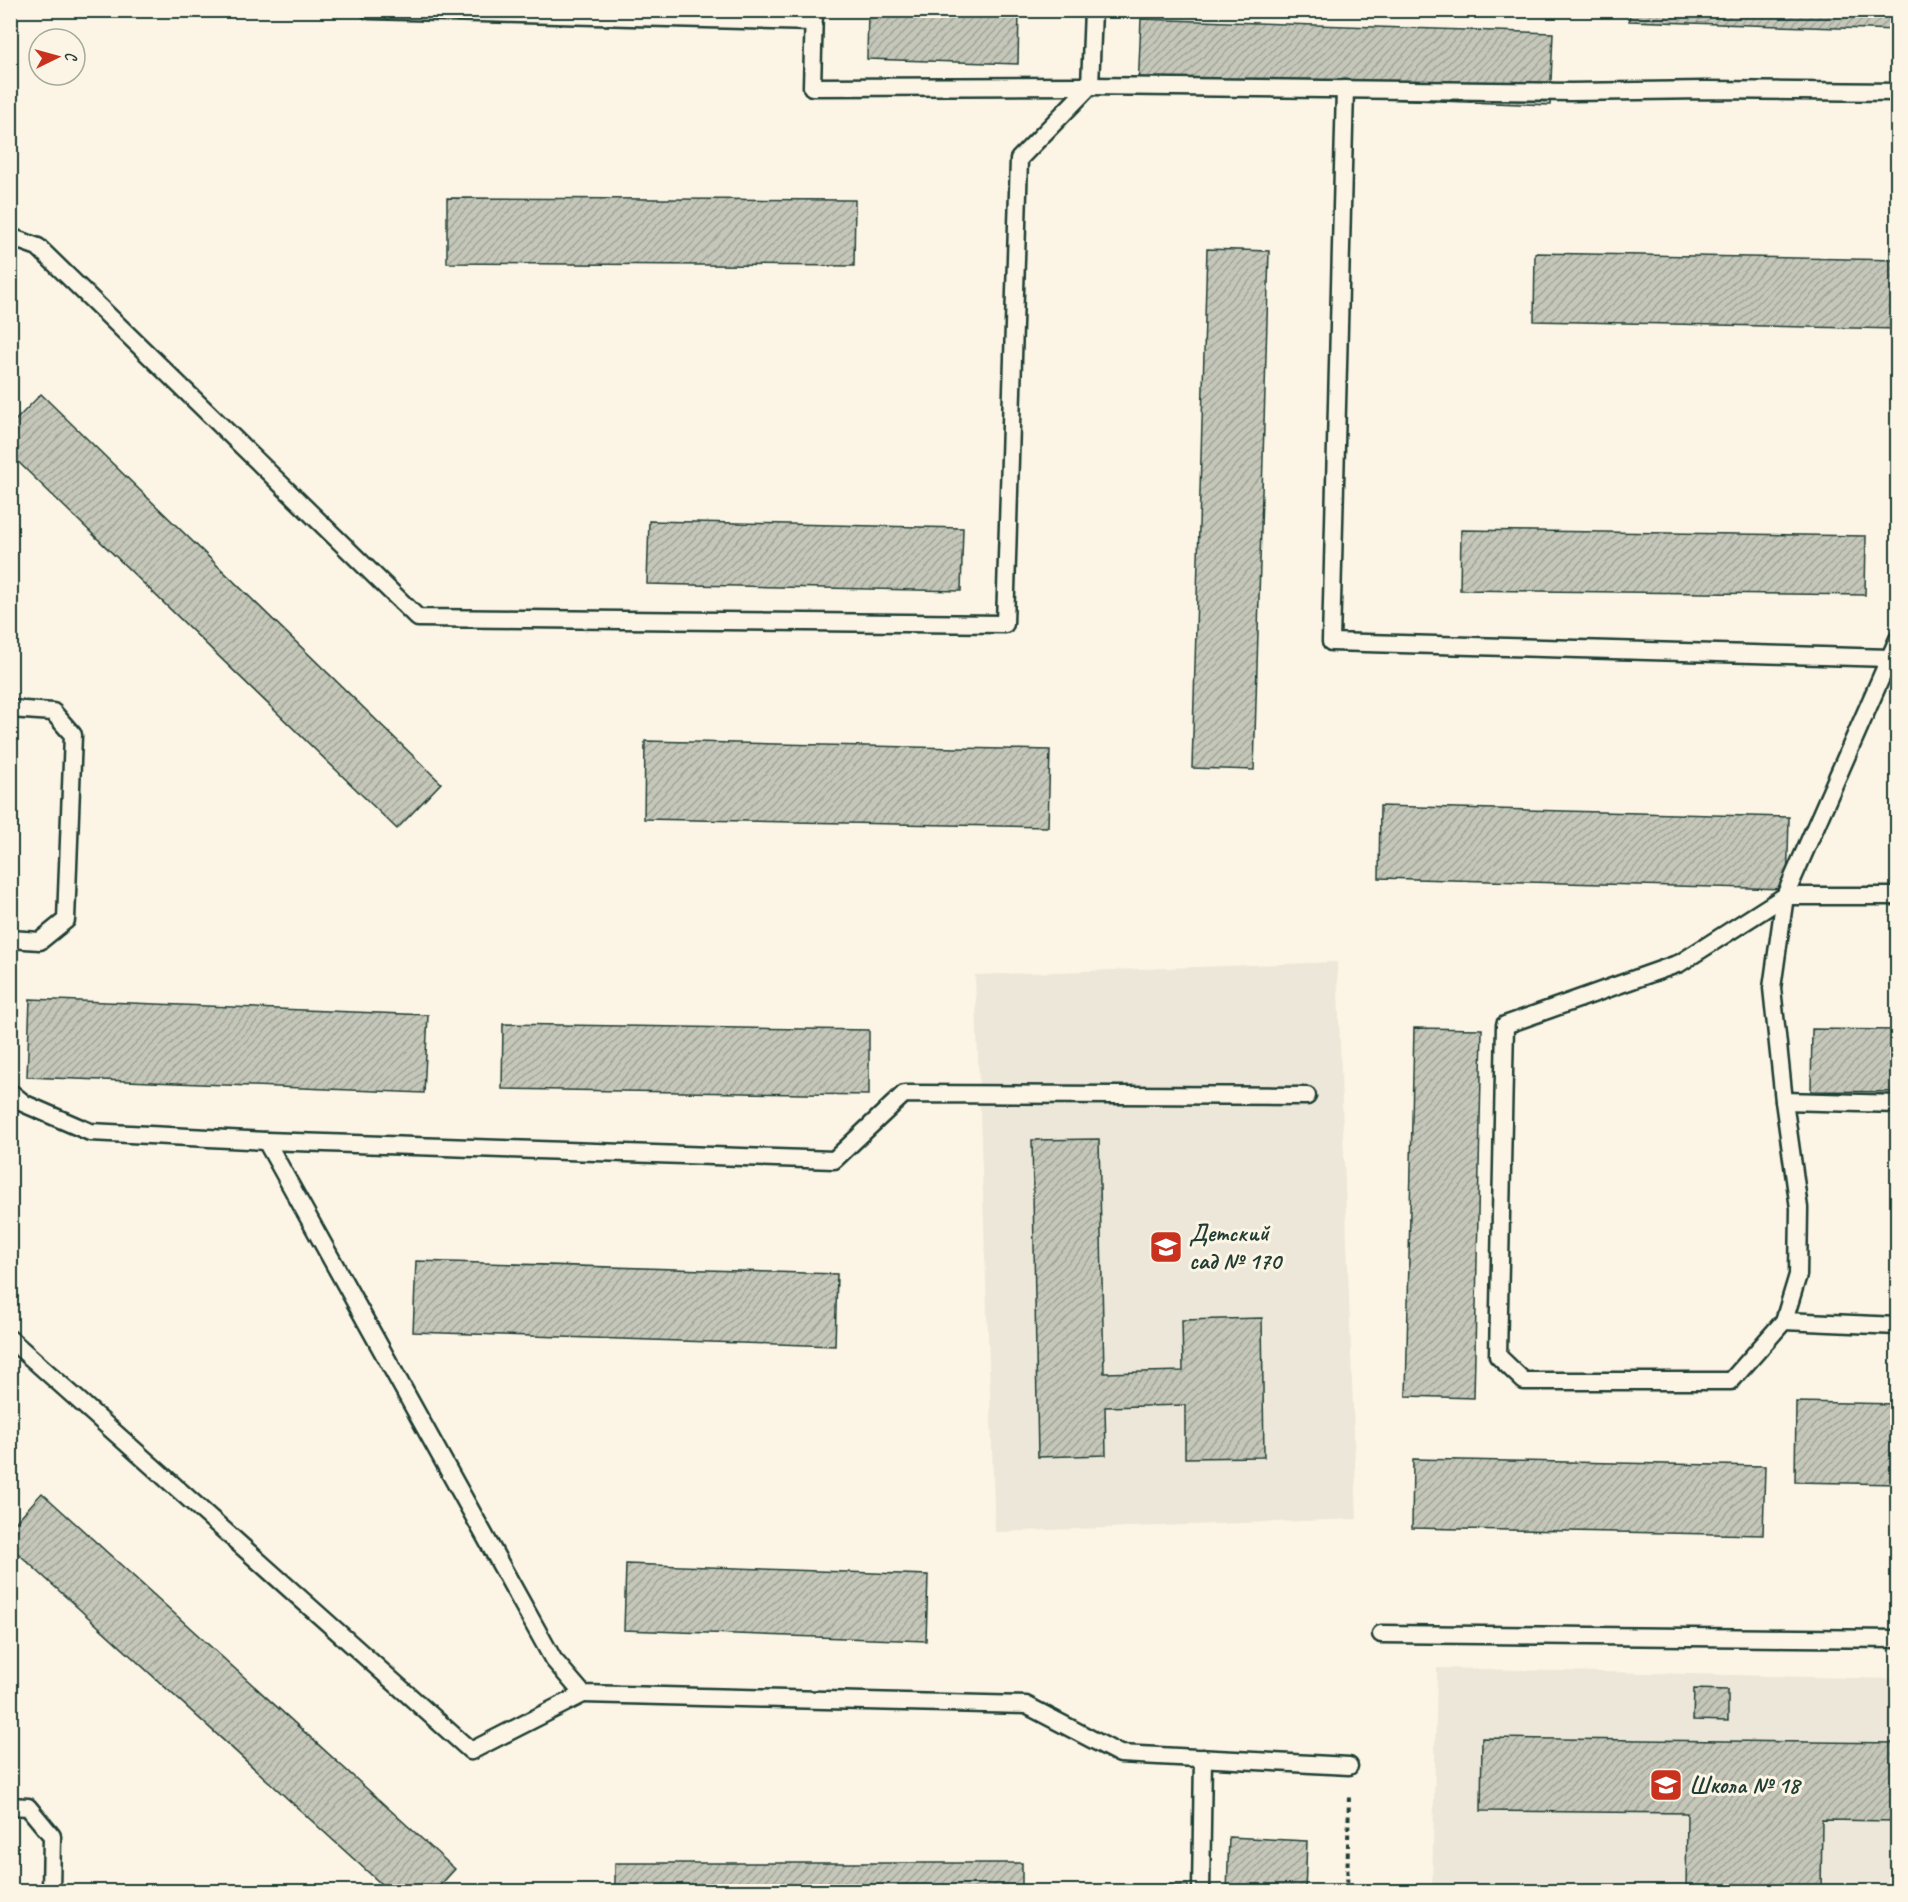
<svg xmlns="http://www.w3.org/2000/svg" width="1908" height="1902" font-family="Caveat,sans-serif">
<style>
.built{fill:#ece7d8}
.building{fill:url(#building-hatch);stroke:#1f3d34;stroke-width:1.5}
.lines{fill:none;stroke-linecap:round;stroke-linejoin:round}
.service-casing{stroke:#1f3d34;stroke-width:21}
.path{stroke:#1f3d34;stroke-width:4;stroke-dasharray:4.5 4.5;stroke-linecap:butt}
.service{stroke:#fcf5e5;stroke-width:16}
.labels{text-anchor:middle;stroke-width:6;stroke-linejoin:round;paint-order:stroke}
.poi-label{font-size:24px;font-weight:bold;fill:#1f3d34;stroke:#fcf5e5;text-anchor:start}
</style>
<defs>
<pattern id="building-hatch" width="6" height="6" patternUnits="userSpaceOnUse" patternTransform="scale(1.5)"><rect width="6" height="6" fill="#c5c7b9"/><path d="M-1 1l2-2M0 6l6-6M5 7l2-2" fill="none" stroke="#9fa397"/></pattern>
</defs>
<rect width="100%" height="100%" fill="#fcf5e5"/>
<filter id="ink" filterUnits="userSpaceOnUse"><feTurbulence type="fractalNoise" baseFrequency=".0167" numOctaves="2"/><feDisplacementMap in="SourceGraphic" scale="12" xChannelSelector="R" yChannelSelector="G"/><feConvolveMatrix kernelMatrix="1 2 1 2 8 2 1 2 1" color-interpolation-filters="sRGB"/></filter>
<g filter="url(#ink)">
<!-- built -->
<g class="built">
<path d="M1337 962 1357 1519 995 1532 975 975Z"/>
<path d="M1437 1668 1897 1679V1891L1432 1892Z"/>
</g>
<!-- building -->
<g class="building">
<path d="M868 10H1019L1018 64 867 59Z"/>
<path d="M1630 10H1898V30L1629 21Z"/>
<path d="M1141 19 1553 33 1550 105 1138 90Z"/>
<path d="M447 198 855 200 854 266 447 263Z"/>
<path d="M1207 249 1269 251 1254 770 1192 768Z"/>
<path d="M1535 253 1898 260V329L1534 321Z"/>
<path d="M41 394 441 783 397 829 10 454V426Z"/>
<path d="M649 521 963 528 961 591 647 584Z"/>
<path d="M1461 530 1866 536 1865 595 1460 590Z"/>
<path d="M645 741 1050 750 1048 827 644 819Z"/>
<path d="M1380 806 1789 817 1787 889 1379 878Z"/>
<path d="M30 999 428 1015 424 1093 27 1077Z"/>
<path d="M503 1024 869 1030V1095L502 1089Z"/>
<path d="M1414 1028 1482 1029 1474 1398 1406 1396Z"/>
<path d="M1812 1029 1898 1030V1092L1811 1091Z"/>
<path d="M1099 1139 1104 1373 1183 1371 1182 1320 1262 1318 1264 1457 1185 1458V1405L1105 1407 1106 1455 1038 1457 1032 1140Z"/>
<path d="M416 1261 837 1274 835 1346 413 1332Z"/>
<path d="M1796 1402 1898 1404V1484L1795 1482Z"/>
<path d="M1413 1459 1765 1466 1763 1535 1412 1528Z"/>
<path d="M42 1493 455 1869 434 1892H390L10 1546V1528Z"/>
<path d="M626 1564 928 1575 926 1641 624 1630Z"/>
<path d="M1694 1689 1728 1690V1721L1693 1720Z"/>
<path d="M1482 1738 1898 1743V1821L1822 1820 1821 1892H1686L1687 1813 1481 1811Z"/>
<path d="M1229 1837 1307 1841 1305 1892H1227Z"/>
<rect x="615" y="1863" width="407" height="29"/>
<rect x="1116" y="1885" width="72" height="7"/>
</g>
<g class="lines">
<!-- service casing -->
<g class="service-casing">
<g id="service">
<path d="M369 10 813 22"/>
<path d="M814 10 812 87 1090 86 1571 92 1705 90 1898 92"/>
<path d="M1345 89 1331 642 1890 658"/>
<path d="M10 237 38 247 418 618 1005 624 1019 159 1090 86 1093 10"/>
<path d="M10 709 53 712 73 735 66 920 40 941 10 939"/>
<path d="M1898 896H1785L1680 963 1505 1025 1498 1356 1524 1381H1731L1784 1321 1898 1326"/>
<path d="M10 1092 25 1104 90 1132 266 1141 834 1160 904 1094 1307 1096"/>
<path d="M1784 1101 1898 1104"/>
<path d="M266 1141 553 1659 583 1694 1026 1705 1120 1754 1349 1766"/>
<path d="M1784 1321 1798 1275 1799 1208 1784 1101 1772 988 1785 896 1898 639"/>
<path d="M10 1339 471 1751 583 1694"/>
<path d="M1381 1634 1898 1639"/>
<path d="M10 1806 28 1807 52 1836 51 1892"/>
<path d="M1201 1892 1203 1758"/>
</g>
</g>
<!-- path -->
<path class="path" d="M1347 1892 1349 1794"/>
<!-- service -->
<use href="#service" class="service"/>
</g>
</g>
<!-- icons -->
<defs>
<g id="school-square" transform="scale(1.725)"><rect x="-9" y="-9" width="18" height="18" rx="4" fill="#c8321e" stroke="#fcf5e5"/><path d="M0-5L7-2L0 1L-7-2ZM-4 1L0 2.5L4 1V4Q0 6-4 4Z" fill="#fff"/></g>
</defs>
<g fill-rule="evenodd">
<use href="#school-square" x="1166" y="1247"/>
<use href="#school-square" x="1666" y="1785"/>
</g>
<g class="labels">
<!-- poi labels -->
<g class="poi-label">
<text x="1189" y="1241">Детский<tspan x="1189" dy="28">сад № 170</tspan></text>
<text x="1689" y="1793">Школа № 18</text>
</g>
</g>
<!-- margin -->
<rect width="1908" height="1902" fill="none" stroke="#fcf5e5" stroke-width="36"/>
<rect x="18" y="18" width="1872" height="1866" fill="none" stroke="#1f3d34" stroke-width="2" filter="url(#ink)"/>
<!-- north arrow -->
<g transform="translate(57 57) rotate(85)"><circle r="28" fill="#fcf5e5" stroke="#a4ab9e" stroke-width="1.5"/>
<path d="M0-4.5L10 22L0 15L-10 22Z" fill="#c8321e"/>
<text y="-9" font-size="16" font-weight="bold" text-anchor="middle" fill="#1f3d34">С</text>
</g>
</svg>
